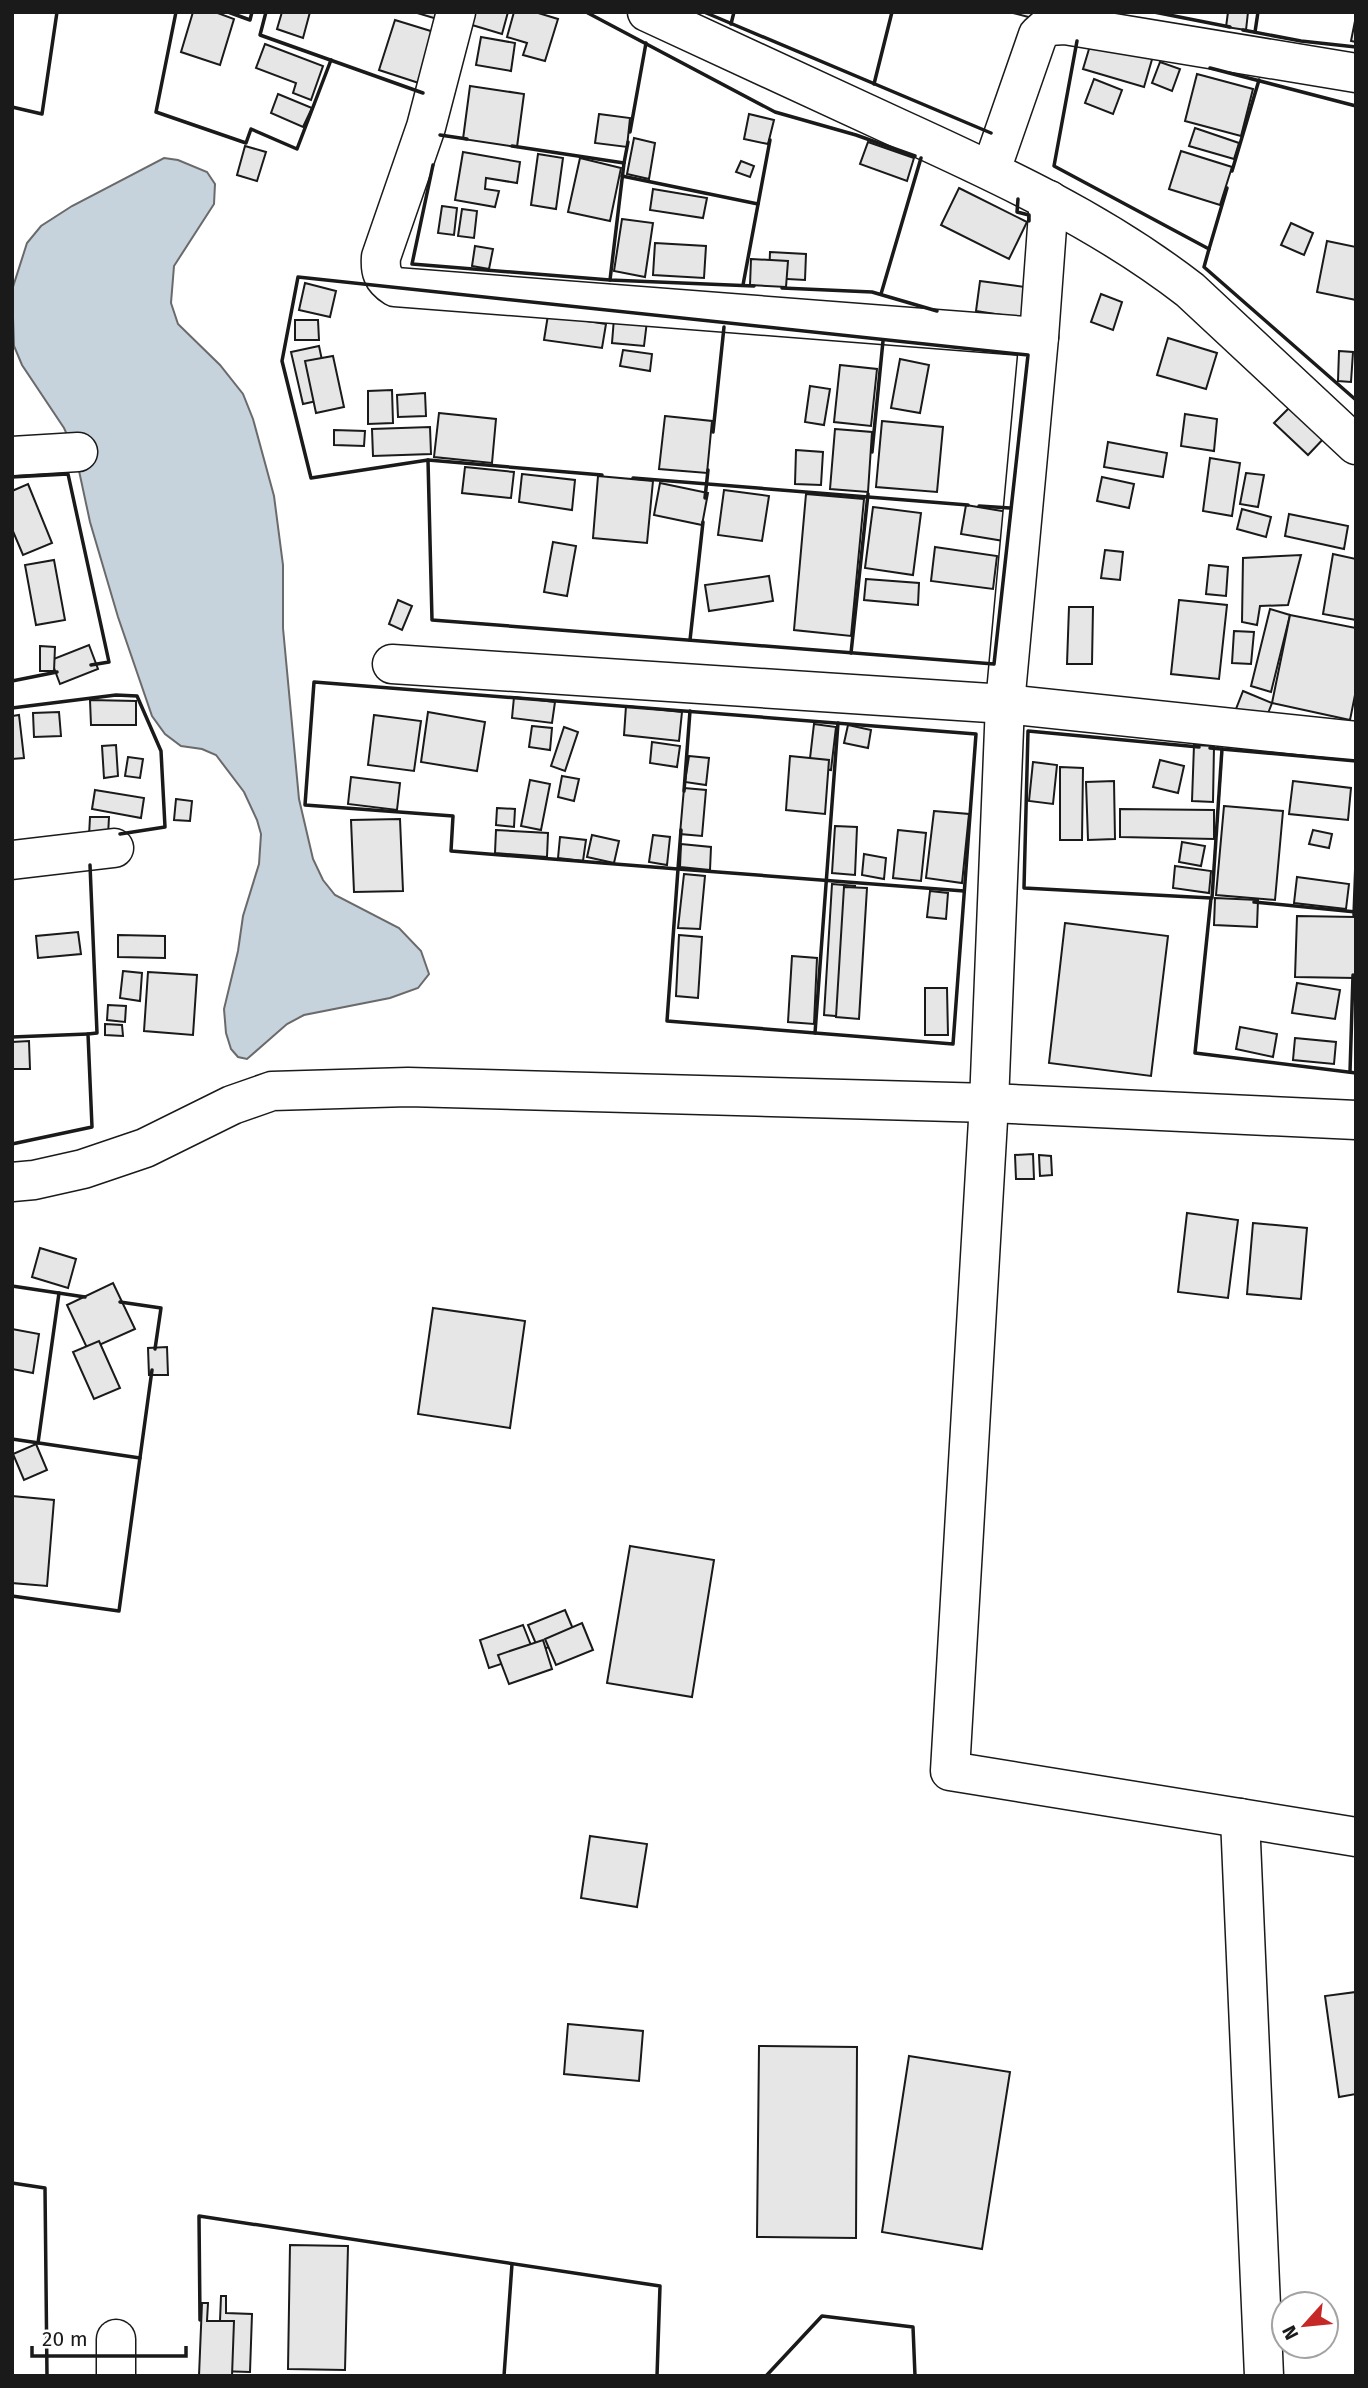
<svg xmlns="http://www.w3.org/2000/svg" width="1368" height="2388" font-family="'Fira Sans',sans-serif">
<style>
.water{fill:#c6d2dc;stroke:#6a6a6a;stroke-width:2}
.building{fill:#e6e6e6;stroke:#1a1a1a;stroke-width:2}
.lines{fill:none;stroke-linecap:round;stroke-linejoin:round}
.minor-casing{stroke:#1a1a1a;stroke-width:41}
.minor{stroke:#fff;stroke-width:38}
.wall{stroke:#1a1a1a;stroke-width:3.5}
</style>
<rect width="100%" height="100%" fill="#fff"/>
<!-- water -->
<path class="water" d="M164 158 178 160 207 172 215 184 214 204 174 266 171 303 178 324 220 365 243 394 253 419 274 496 283 565V628L299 799 313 859 323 880 335 895 399 928 421 951 429 974 418 988 390 998 304 1015 287 1024 247 1059 238 1057 231 1049 226 1033 224 1009 238 951 243 916 259 864 261 834 257 820 244 792 216 755 202 749 181 746 165 734 152 716 118 617 90 522 75 452 64 428 22 365 14 346 12 290 27 243 41 226 72 206Z"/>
<!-- building -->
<g class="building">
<path d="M193 12H215L234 19 220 65 181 52Z"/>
<path d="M282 12H310L303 38 277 29Z"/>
<path d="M414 12H438L437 19Z"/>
<path d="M475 12H508L502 34 472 25Z"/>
<path d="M514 12H535L558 19 545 61 523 55 527 43 507 37Z"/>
<path d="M1009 12H1037L1036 19Z"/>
<path d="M1228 12H1248L1246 30 1226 27Z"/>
<path d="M1356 16V42L1351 41Z"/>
<path d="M395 20 447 36 431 87 379 70Z"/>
<path d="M481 37 515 43 511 71 476 65Z"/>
<path d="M1092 39 1153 56 1144 87 1083 69Z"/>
<path d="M265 44 323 66 311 100 293 93 296 83 256 68Z"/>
<path d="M1160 62 1180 69 1172 91 1152 83Z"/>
<path d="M1197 74 1253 89 1241 136 1185 121Z"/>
<path d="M1094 79 1122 90 1113 114 1085 103Z"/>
<path d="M470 86 524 94 517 147 463 139Z"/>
<path d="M278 94 312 108 303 127 271 113Z"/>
<path d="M599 114 630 118 627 147 595 143Z"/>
<path d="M749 114 774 120 768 144 744 139Z"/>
<path d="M1195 128 1239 143 1234 159 1189 146Z"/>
<path d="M634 138 655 143 649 179 627 174Z"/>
<path d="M868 142 914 158 907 181 860 164Z"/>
<path d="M245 146 266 152 257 181 237 175Z"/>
<path d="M1181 151 1232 167 1220 205 1169 189Z"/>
<path d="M463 152 520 162 517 183 486 178 485 189 499 191 495 207 455 200Z"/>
<path d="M538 154 563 158 556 209 531 205Z"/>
<path d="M580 158 621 168 610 221 568 212Z"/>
<path d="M741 161 754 166 750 177 736 172Z"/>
<path d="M959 188 1027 222 1009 259 941 225Z"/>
<path d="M653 189 707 198 703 218 650 210Z"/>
<path d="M442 206 457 208 454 235 438 233Z"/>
<path d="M462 209 477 211 474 238 458 236Z"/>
<path d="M622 219 653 223 645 277 614 271Z"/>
<path d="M1291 223 1313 233 1304 255 1281 245Z"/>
<path d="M1327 241 1356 247V300L1317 292Z"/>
<path d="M655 243 706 246 704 278 653 275Z"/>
<path d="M475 246 493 249 489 269 472 266Z"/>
<path d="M770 252 806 254 805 280 769 278Z"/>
<path d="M751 259 788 261 786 287 750 285Z"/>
<path d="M980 281 1032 288 1028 319 976 311Z"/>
<path d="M305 283 336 291 330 317 299 310Z"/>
<path d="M1101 294 1122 302 1113 330 1091 322Z"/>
<path d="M548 315 606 324 602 348 544 340Z"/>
<path d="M614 318 647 321 644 346 612 343Z"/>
<path d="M295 320H318L319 340H295Z"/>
<path d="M1168 338 1217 353 1206 389 1157 375Z"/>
<path d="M319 346 330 398 303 404 291 352Z"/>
<path d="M623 350 652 354 650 371 620 366Z"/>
<path d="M1339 351 1353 352 1351 382 1338 381Z"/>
<path d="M333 356 344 407 316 413 305 361Z"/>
<path d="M900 359 929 365 920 413 891 408Z"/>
<path d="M840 365 877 369 871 426 834 422Z"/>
<path d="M810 386 830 389 824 425 805 422Z"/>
<path d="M392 390 393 423 368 424V391Z"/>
<path d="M425 393 426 416 398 417 397 395Z"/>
<path d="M1294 403 1327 435 1308 455 1274 423Z"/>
<path d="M439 413 496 419 492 463 434 457Z"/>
<path d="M1185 414 1217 419 1214 451 1181 446Z"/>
<path d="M665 416 712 421 707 473 659 469Z"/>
<path d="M882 421 943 427 937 492 876 487Z"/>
<path d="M430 427 431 454 373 456 372 429Z"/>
<path d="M835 429 872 432 868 492 830 489Z"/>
<path d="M334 430 365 431 364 446 334 445Z"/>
<path d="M1108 442 1167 453 1163 477 1104 467Z"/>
<path d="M796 450 823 452 821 485 795 484Z"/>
<path d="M1210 458 1240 463 1232 516 1203 511Z"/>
<path d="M465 467 514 472 511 498 462 493Z"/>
<path d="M1246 473 1264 475 1258 507 1240 504Z"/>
<path d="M522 474 575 480 572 510 519 502Z"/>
<path d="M598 476 653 481 647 543 593 538Z"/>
<path d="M1102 477 1134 484 1129 508 1097 501Z"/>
<path d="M660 483 708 493 702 525 654 515Z"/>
<path d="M28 484 52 543 23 555 12 529V491Z"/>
<path d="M724 490 769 496 762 541 718 535Z"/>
<path d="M806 494 864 499 851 636 794 630Z"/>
<path d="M966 505 1014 513 1010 542 961 534Z"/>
<path d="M873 507 921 513 913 575 865 568Z"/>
<path d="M1242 509 1271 517 1266 537 1237 529Z"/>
<path d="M1289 514 1348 526 1344 549 1285 536Z"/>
<path d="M553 542 576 546 567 596 544 592Z"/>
<path d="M935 547 997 556 993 589 931 581Z"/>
<path d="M1105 550 1123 552 1120 580 1101 578Z"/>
<path d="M1333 554 1356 559V620L1323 614Z"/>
<path d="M1301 555 1288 605 1260 606 1257 625 1242 622 1243 558Z"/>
<path d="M54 560 65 620 36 625 25 565Z"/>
<path d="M1209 565 1228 567 1226 596 1206 594Z"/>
<path d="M769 576 773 601 709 611 705 585Z"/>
<path d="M866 579 919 583 918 605 864 600Z"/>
<path d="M398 600 412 606 402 630 389 624Z"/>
<path d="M1179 600 1227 605 1219 679 1171 674Z"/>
<path d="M1069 607H1093L1092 664H1067Z"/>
<path d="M1270 609 1290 615 1271 692 1251 686Z"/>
<path d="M1290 615 1356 628V690L1350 720 1272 703Z"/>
<path d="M1234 631 1254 632 1251 664 1232 663Z"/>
<path d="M89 645 98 669 60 684 51 660Z"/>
<path d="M40 646 55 647 54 671H40Z"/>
<path d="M1243 691 1272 703 1265 721 1236 709Z"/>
<path d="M514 697 555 702 552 723 512 718Z"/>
<path d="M90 700 136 701V725H91Z"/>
<path d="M626 706 682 712 679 741 624 735Z"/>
<path d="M59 712 61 736 34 737 33 713Z"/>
<path d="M428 712 485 722 477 771 421 762Z"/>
<path d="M19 715 24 758 12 759V716Z"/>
<path d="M374 715 421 721 414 771 368 765Z"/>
<path d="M814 724 836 727 831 770 809 767Z"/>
<path d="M848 725 871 730 868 748 844 743Z"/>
<path d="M532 726 552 728 550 750 529 747Z"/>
<path d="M564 727 578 732 565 771 551 766Z"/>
<path d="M652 742 680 746 677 767 650 763Z"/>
<path d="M116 745 118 776 104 778 102 746Z"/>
<path d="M1194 745 1214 746 1213 802 1192 801Z"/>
<path d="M689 756 709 758 706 785 685 782Z"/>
<path d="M790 756 829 760 825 814 786 810Z"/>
<path d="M128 757 143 759 140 778 125 776Z"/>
<path d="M1160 760 1184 766 1178 793 1153 787Z"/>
<path d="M1033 762 1057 765 1053 804 1029 801Z"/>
<path d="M1060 767 1083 768 1082 840H1060Z"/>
<path d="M562 776 579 779 574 801 558 797Z"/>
<path d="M351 777 400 783 397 810 348 804Z"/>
<path d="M530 780 550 784 541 830 521 826Z"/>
<path d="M1114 781 1115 839 1088 840 1086 782Z"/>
<path d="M1293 781 1351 788 1348 820 1289 814Z"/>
<path d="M684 788 706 790 702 836 680 834Z"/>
<path d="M95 790 144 798 141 818 92 809Z"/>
<path d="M176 799 192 801 190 821 174 820Z"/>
<path d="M1224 806 1283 811 1275 900 1216 895Z"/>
<path d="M497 808 515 809 514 827 496 825Z"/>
<path d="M1120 809 1214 810V839L1120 837Z"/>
<path d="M934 811 969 814 962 883 926 878Z"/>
<path d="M90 817H109L108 836H89Z"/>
<path d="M400 819 403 891 354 892 351 820Z"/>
<path d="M835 826 857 827 855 875 832 873Z"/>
<path d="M496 830 548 833 547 857 495 853Z"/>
<path d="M898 830 926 833 921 881 893 878Z"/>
<path d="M1313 830 1332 834 1329 848 1309 844Z"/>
<path d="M592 835 619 841 614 863 587 857Z"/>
<path d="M653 835 670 837 667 865 649 862Z"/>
<path d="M560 837 586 840 583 861 558 858Z"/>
<path d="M1182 842 1205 846 1201 866 1179 862Z"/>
<path d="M681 844 711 847 710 870 680 867Z"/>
<path d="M864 854 886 858 884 879 862 875Z"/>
<path d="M1175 866 1211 871 1209 893 1173 888Z"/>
<path d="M684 874 705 876 700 929 678 928Z"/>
<path d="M1297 877 1349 884 1346 909 1294 903Z"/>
<path d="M832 884 855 886 847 1017 824 1015Z"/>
<path d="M844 887 867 888 859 1019 836 1017Z"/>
<path d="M930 891 948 893 946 919 927 917Z"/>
<path d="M1215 898 1258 900 1257 927 1214 925Z"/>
<path d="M1297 916 1356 917 1355 978 1295 977Z"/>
<path d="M1065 923 1168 936 1151 1076 1049 1063Z"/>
<path d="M78 932 81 954 38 958 36 936Z"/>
<path d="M118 935 165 936V958L118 957Z"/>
<path d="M679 935 702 937 698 998 676 996Z"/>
<path d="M792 956 817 958 814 1024 788 1022Z"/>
<path d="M123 971 142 973 140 1001 120 998Z"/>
<path d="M148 972 197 975 193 1035 144 1031Z"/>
<path d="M1297 983 1340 990 1335 1019 1292 1013Z"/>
<path d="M925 988H947L948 1035H925Z"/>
<path d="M108 1005 126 1006 125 1022 107 1020Z"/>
<path d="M105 1024 122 1025 123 1036 105 1035Z"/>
<path d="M1240 1027 1277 1034 1273 1057 1236 1049Z"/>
<path d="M1295 1038 1336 1042 1334 1064 1293 1060Z"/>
<path d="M29 1041 30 1069H12V1042Z"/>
<path d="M1033 1154 1034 1179H1016L1015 1155Z"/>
<path d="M1039 1155 1051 1156 1052 1175 1040 1176Z"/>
<path d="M1187 1213 1238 1220 1228 1298 1178 1292Z"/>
<path d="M1253 1223 1307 1228 1301 1299 1247 1294Z"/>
<path d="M40 1248 76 1259 68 1288 32 1277Z"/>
<path d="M113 1283 135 1329 88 1350 67 1305Z"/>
<path d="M433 1308 525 1321 510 1428 418 1414Z"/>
<path d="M12 1329 39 1334 33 1373 12 1369Z"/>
<path d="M99 1341 120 1388 94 1399 73 1352Z"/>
<path d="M167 1347 168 1375H149L148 1348Z"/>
<path d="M36 1444 47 1470 24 1480 13 1454Z"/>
<path d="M12 1496 54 1500 47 1586 12 1583Z"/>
<path d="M630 1546 714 1560 692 1697 607 1683Z"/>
<path d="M565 1610 576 1636 539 1651 528 1625Z"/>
<path d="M582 1623 593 1650 556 1665 545 1639Z"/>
<path d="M523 1625 534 1653 489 1668 480 1640Z"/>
<path d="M543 1640 552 1669 509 1684 498 1655Z"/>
<path d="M590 1836 647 1844 637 1907 581 1898Z"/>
<path d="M1356 1992V2094L1339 2097 1325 1996Z"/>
<path d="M568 2024 643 2031 639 2081 564 2074Z"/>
<path d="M759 2046 857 2047 856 2238 757 2237Z"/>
<path d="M909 2056 1010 2072 982 2249 882 2232Z"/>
<path d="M290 2245 348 2246 345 2370 288 2369Z"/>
<path d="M221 2296H226V2313L252 2314 250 2372 218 2371Z"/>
<path d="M202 2303H208L207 2321H234L232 2376H199Z"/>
</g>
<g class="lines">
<!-- minor casing -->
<g class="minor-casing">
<g id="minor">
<path d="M456 12 426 127 381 257C380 271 382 279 395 287L1039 337"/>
<path d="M647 12C731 51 815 89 898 128 999 174 1101 221 1190 290L1356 445"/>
<path d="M991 170 1038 35 1048 26 1065 25 1356 73"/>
<path d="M1049 200 1039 337 1005 704 989 1103 950 1771 1356 1837"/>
<path d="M12 456 78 452"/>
<path d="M392 664 1005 704 1356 741"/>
<path d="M12 860 114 848"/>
<path d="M12 1182 34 1180 83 1169 145 1148 232 1105 272 1091 408 1087 989 1103 1356 1120"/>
<path d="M1240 1818 1264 2376"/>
<path d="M116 2339V2376"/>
</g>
</g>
<!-- minor -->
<use href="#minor" class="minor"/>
<!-- wall -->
<g class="wall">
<path d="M176 12 156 112 246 143 251 129 297 149 331 60"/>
<path d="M228 12 250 20 252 12"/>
<path d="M266 12 260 35 423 93"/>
<path d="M586 12 775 112 856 135 915 156"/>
<path d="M704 12 991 133"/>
<path d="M1154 12 1230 27"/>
<path d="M731 24 734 12"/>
<path d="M1243 30 1301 41 1356 47"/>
<path d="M1255 32 1258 12"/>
<path d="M1077 41 1054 166 1209 249 1204 267 1356 400"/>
<path d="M1210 68 1356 106"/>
<path d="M874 84 892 12"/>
<path d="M12 107 42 114 57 12"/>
<path d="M630 132 646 43"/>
<path d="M440 135 467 139"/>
<path d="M512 146 624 163 610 280"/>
<path d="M624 163 628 142"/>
<path d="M433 165 412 264 610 280 754 286"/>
<path d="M1232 171 1259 80"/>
<path d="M622 176 758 204"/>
<path d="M1018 199 1017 212 1029 215V221"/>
<path d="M1209 249 1227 188"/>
<path d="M298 277 1028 355 994 664 432 620 428 460 311 478 282 361Z"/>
<path d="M743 285 770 140"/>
<path d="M782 288 872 292 937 311"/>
<path d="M881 294 921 158"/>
<path d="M713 432 724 327"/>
<path d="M872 452 883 341"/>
<path d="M428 460 602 475"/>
<path d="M12 477 68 474 109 662 91 665"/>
<path d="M633 478 968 505"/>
<path d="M705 498 708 470"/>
<path d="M979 506 1010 508"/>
<path d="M690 640 703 522"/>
<path d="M851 653 868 494"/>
<path d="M12 681 57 672"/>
<path d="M314 682 976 734 953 1044 667 1021 678 869 451 851 453 816 305 805Z"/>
<path d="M12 708 116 695 137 696 161 751 165 827 120 834"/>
<path d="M1199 747 1028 731 1024 888 1211 898 1195 1053 1356 1073"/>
<path d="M1210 748 1356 761"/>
<path d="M684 791 690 711"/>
<path d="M681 830 678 869 964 891"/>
<path d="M1212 898 1222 749"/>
<path d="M1254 902 1356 912"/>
<path d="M1354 915 1356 863"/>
<path d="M815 1033 838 723"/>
<path d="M12 1037 88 1034"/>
<path d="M1350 1072 1353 975"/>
<path d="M12 1144 92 1127 88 1034 97 1033 90 865"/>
<path d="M12 1286 85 1297"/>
<path d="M120 1302 161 1308 155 1349"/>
<path d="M12 1439 140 1458"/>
<path d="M38 1443 59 1293"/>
<path d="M12 1596 119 1611 152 1370"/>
<path d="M12 2183 45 2188 47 2376"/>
<path d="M200 2320 199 2216 660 2286 657 2376"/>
<path d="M504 2376 512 2264"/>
<path d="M766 2376 822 2316 913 2327 915 2376"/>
</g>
</g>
<!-- border -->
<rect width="1368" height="2388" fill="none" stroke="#1a1a1a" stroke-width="28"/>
<!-- north arrow -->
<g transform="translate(1305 2325) rotate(243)"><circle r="33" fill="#ffffff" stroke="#a3a3a3" stroke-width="2"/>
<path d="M0-5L12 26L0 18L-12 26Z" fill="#c62828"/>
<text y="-10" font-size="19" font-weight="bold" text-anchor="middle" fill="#1a1a1a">N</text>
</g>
<!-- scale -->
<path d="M32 2346v10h154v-10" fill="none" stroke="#1a1a1a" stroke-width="3.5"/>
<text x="42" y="2346" font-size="21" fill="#1a1a1a" stroke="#ffffff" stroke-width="5" paint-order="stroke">20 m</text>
</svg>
